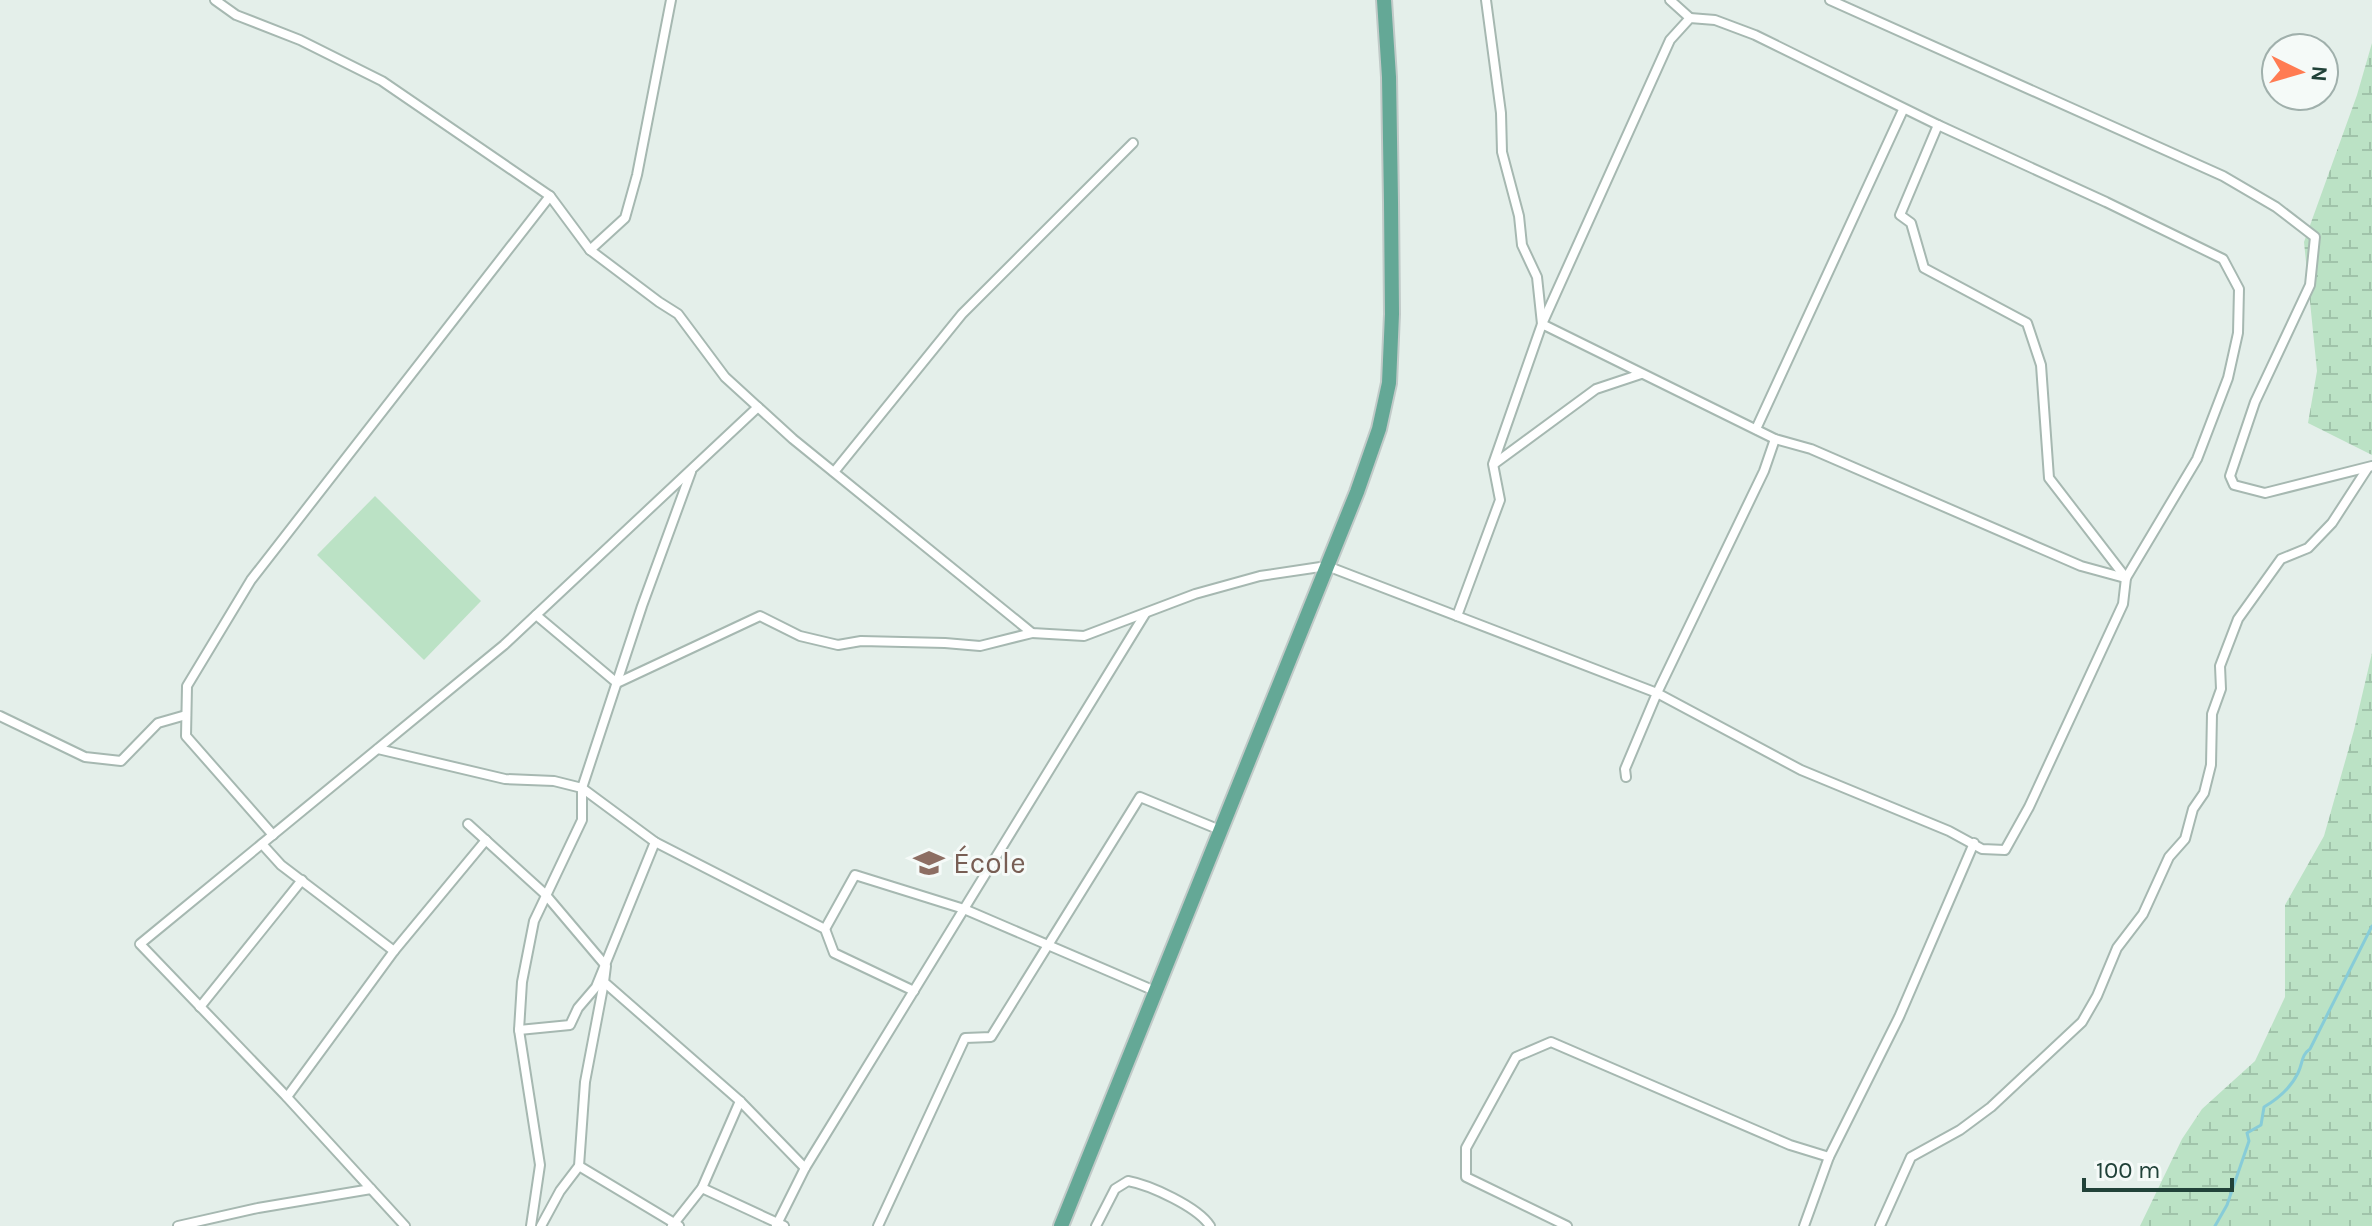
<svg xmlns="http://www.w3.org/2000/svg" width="2372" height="1226" font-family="Karla,sans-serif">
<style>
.grass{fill:#bbe2c5}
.wetland{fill:url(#wetland-marsh)}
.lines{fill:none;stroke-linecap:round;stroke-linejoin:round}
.stream{stroke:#87ccd8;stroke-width:3}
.minor-casing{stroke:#a6b8b1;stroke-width:12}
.primary-casing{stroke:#c1cac8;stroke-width:18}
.minor{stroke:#fff;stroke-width:8}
.primary{stroke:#64a896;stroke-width:14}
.labels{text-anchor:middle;stroke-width:6;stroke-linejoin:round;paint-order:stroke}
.education-label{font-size:30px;fill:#785e54;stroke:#f5faf8;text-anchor:start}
</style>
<defs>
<pattern id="wetland-marsh" width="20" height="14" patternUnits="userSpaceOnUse" patternTransform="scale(2)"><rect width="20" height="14" fill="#bbe2c5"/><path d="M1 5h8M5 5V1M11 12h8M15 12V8" fill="none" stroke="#a0c3aa"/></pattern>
</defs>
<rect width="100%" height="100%" fill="#e4efea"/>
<!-- grass -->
<path class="grass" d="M375 496 481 601 424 660 317 555Z"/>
<!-- wetland -->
<g class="wetland">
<path d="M2372 43V455L2308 423 2317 371 2304 242 2357 95Z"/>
<path d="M2372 653V1226H2140L2182 1139 2202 1109 2255 1061 2285 997V905L2324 836 2354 730Z"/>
</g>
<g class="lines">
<!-- stream -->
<path class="stream" d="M2215 1226 2227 1205 2249 1141 2247 1133 2261 1125 2264 1107C2278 1099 2291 1087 2298 1073 2303 1063 2301 1055 2310 1049L2372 926"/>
<!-- minor casing -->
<g class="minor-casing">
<g id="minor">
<path d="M215 0 236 15 300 40 382 81 550 196 590 250 659 302 678 314 725 377 793 439 1032 633 1084 636 1195 594 1260 576 1327 566 1657 693 1801 770 1949 831 1982 849 2005 850 2029 807 2123 604 2126 578 2197 459 2228 378 2238 333 2239 289 2223 259 2106 202 1938 125"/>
<path d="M1486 0 1501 113 1502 152 1519 216 1522 245 1537 277 1542 324"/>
<path d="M1670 0 1690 18"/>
<path d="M1830 0 2223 176 2276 207 2315 237 2310 285 2255 402 2230 476 2234 485 2265 493 2372 466"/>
<path d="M590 250 625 218 637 175 671 0"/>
<path d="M1542 324 1670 40 1690 18 1715 20 1755 35 1938 125 1900 215 1911 223 1924 268 2027 323 2041 365 2049 478 2126 578"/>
<path d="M1756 429 1903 110"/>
<path d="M1494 464 1596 389 1641 374"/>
<path d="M834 472 962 314 1133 143"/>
<path d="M536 615 617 683 760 616 800 636 838 645 861 641 945 643 980 646 1032 633"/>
<path d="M1457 616 1500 500 1493 464 1542 324 1775 439 1811 449 2081 566 2125 578"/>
<path d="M0 716 85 757 121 761 158 723 186 715"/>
<path d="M378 749 505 779 554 781 582 788 655 842 825 929 834 953 914 991"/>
<path d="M1626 777 1625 769 1657 693 1764 471 1775 439"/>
<path d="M468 824 545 894 606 966 604 982 740 1101 805 1168"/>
<path d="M273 835 186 736 187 686 251 580 550 196"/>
<path d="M262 844 281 865 394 951"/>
<path d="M825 929 855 875 964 909 1155 991"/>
<path d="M200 1007 302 880"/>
<path d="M519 1030 570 1025 578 1008 596 987 655 842"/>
<path d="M287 1097 394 951 486 840"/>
<path d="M579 1166 679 1226"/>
<path d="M702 1188 784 1226"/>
<path d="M178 1226 258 1208 371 1189"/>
<path d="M405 1226 285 1095 140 944 504 645 758 407"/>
<path d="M531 1226 540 1165 519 1030 522 982 534 921 582 820V788L642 606 691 472"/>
<path d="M541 1226 560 1191 579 1166 585 1082 604 982"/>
<path d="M672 1226 702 1188 740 1101"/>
<path d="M776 1226 805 1168 1145 614"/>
<path d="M878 1226 965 1038 991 1037 1140 797 1220 830"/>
<path d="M1096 1226 1115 1189 1128 1181C1150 1185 1198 1207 1210 1226"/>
<path d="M1567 1226 1466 1177V1148L1516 1057 1551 1042 1790 1145 1829 1157"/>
<path d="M1804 1226 1829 1157 1899 1017 1974 843"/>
<path d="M1880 1226 1911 1157 1960 1130 1991 1107 2082 1022 2097 996 2117 948 2143 914 2169 857 2185 839 2193 809 2204 793 2211 765 2212 714 2221 689 2220 666 2238 619 2281 559 2308 548 2332 523 2367 469"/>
</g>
</g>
<!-- primary casing -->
<g class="primary-casing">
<path id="primary" d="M1061 1226 1357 492 1379 429 1389 383 1392 314 1391 202 1389 77 1384 0"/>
</g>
<!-- minor -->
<use href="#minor" class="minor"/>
<!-- primary -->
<use href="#primary" class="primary"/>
</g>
<!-- icons -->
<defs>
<g id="school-bare" transform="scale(2.4)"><path d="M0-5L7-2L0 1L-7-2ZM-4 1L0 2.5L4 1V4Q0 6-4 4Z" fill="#8d6e63" stroke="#f5faf8" stroke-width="2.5" paint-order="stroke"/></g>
</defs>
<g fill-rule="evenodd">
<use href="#school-bare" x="929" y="863"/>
</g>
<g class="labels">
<!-- education labels -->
<g class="education-label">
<text x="953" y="873">École</text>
</g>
</g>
<!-- north arrow -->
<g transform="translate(2300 72) rotate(95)"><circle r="38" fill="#f5faf8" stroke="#a0b0ac" stroke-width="2"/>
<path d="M0-6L14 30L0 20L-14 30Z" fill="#ff7b52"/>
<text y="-12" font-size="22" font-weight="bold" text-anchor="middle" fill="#214239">N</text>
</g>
<!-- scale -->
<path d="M2084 1178v12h148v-12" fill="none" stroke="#214239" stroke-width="4"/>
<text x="2096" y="1178" font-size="24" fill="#214239" stroke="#f5faf8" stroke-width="6" paint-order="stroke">100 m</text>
</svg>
